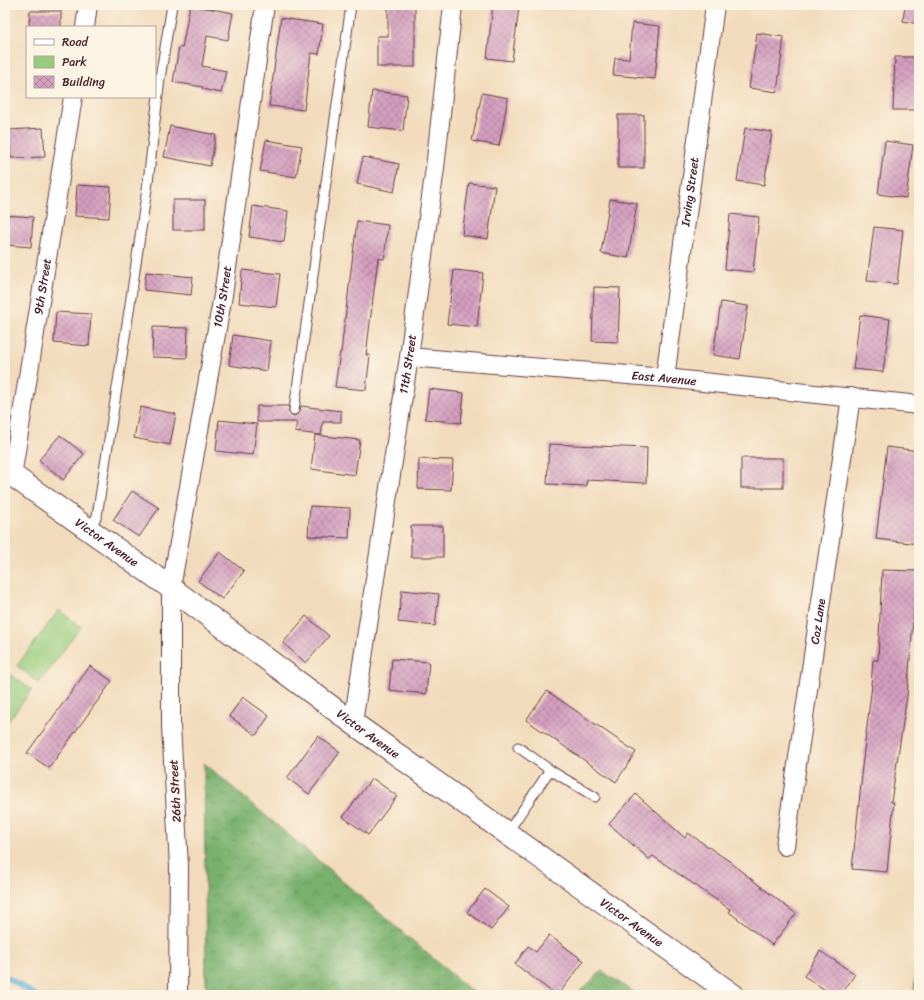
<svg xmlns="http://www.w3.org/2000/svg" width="924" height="1000" font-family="Sriracha,sans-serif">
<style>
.green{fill:#96cc7e;stroke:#707654}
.forest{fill:url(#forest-crowns);stroke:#61684c}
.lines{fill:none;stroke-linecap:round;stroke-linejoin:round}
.stream{stroke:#5caed7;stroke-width:6}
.building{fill:url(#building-cross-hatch)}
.lane-casing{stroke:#633b41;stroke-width:11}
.street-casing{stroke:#633b41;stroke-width:20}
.secondary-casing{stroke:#633b41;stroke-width:24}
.lane{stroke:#fff;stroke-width:9}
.street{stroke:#fff;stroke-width:18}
.secondary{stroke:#fff;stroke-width:22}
.labels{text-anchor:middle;stroke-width:3;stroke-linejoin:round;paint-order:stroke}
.street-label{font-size:12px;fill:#4a1f2b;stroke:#fcf5e5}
</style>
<defs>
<pattern id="forest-crowns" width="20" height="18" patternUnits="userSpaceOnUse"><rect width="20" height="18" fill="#78b06d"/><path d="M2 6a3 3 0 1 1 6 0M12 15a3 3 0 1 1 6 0" fill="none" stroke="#648f5a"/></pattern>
<pattern id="building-cross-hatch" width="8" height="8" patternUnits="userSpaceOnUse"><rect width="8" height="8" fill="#d49fc0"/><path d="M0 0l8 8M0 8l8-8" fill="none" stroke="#ae819c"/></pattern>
</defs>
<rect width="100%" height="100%" fill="#fcf5e5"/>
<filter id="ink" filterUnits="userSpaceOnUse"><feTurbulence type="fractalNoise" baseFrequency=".025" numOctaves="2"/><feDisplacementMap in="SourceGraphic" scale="8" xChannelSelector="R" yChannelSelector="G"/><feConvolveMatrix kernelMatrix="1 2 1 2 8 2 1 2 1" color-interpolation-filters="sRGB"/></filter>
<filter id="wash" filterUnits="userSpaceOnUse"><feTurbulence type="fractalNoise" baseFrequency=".012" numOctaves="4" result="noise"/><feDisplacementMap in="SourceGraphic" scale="16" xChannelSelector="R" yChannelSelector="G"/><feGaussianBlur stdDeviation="0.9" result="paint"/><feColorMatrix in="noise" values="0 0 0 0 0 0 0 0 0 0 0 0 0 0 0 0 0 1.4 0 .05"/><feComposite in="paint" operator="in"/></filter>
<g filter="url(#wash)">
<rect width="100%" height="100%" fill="#f2dbbc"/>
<!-- green -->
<g class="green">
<path d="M59 610 81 627 39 683 17 666Z"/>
<path d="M9 674 32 690 6 724 5 680Z"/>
</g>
<!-- forest -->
<g class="forest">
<path d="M204 763 476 995H206Z"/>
<path d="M919 888V995H914Z"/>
<path d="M602 971 637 995H576Z"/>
</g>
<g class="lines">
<!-- stream -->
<path class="stream" d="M5 976 35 995"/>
</g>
<g id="blocks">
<!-- building -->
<g class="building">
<path d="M190 5 233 13 228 40 207 36 202 66 226 71 221 93 202 89 203 87 173 82 179 47 182 48Z"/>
<path d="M388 5H415V67H377V36H388Z"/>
<path d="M493 5 519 7 512 61 487 58Z"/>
<path d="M905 5H919V24L903 21Z"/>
<path d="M30 11H61V27H29Z"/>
<path d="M281 18 323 24 319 54 311 53 304 110 269 106Z"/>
<path d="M632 23 660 26 655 79 613 75 615 58 629 59Z"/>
<path d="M757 33 784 37 777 92 749 88Z"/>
<path d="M895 57H919V110H893Z"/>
<path d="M372 91 407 95 403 131 368 127Z"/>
<path d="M482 93 508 98 499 146 472 141Z"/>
<rect x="618" y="115" width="26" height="53"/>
<path d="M170 126 216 135 210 166 164 157Z"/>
<path d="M43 128 45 157 11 158 9 130Z"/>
<path d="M745 128 772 132 764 185 737 181Z"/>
<path d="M266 140 302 146 296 177 260 171Z"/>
<path d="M885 141 913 145 906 198 878 194Z"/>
<path d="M363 157 399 164 394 192 357 184Z"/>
<path d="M469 183 495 186 488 239 462 235Z"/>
<path d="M77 185 111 187 109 218 75 216Z"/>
<path d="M610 199 637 203 628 258 601 253Z"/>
<rect x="173" y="200" width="32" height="30"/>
<path d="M253 206 288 211 284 242 249 237Z"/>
<path d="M730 214 759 217 753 272 725 269Z"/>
<path d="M5 215 33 217 31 247 5 245Z"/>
<path d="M357 221 388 225 384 259 378 258 366 355H370L366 390 335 387 340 352H341Z"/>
<path d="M874 227 903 230 897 284 867 281Z"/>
<path d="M242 270 280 274 276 307 239 303Z"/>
<path d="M454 270 483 273 477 327 447 324Z"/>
<path d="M146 272 193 277 191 295 144 290Z"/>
<path d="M594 287 620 288 618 342 592 341Z"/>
<path d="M721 302 748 306 740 359 713 355Z"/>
<path d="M56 312 91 314 89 346 54 343Z"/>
<path d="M860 315 890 319 883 372 853 369Z"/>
<path d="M153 327 188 328 187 358 152 357Z"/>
<path d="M233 335 271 341 267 371 229 365Z"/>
<path d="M429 389 464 393 461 423 425 419Z"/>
<path d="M257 406H289V413L294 416 299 413 301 406 341 411V422H323L321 435 295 432 297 422H257Z"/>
<path d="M140 407 176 414 170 445 134 438Z"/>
<path d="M219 420 257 424 253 455 216 451Z"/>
<path d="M60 435 84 454 63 480 39 460Z"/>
<path d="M315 435 360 440 355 475 311 469Z"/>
<path d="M549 444 647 448 646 483 587 480 586 486 547 484Z"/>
<path d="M887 447 919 451V544L876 539Z"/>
<rect x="741" y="458" width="42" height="30"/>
<path d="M419 459 453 460 451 490 418 489Z"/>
<path d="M132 491 159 508 139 537 113 520Z"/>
<path d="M310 506 350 508 349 538 308 536Z"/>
<rect x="411" y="526" width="32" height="31"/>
<path d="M220 552 244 571 222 599 198 581Z"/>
<path d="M882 570 918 571 917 596H915L907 696 891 802H894L887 872 852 869 862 775H861L872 685H871L873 660H878Z"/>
<path d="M402 590 439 594 435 626 398 622Z"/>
<path d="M306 616 329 636 306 663 283 643Z"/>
<path d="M392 659 429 662 426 694 389 690Z"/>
<path d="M90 666 112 681 49 768 27 753Z"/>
<path d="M547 691 636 752 616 782 526 720Z"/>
<path d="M243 697 269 716 256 735 229 716Z"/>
<path d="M318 736 340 752 309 794 287 778Z"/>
<path d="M372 778 397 796 368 835 343 817Z"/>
<path d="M636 794 685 838 688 833 732 863V864L796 914 772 945 729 912 731 910 653 856 649 859 609 824Z"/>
<path d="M485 889 509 907 491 930 467 912Z"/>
<path d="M549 935 584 961 558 995H556L515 964 528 946 536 952Z"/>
<path d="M820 951 855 974 841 995H833L804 976Z"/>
</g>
</g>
</g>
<g filter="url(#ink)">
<use href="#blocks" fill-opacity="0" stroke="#633b41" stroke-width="1"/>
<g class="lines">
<!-- lane casing -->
<g class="lane-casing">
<g id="lane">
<path d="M294 410 351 5"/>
<path d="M89 530 97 516 129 311 148 182 160 78 172 5"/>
<path d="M550 770 595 797"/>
<path d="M507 833 550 770 518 747"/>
</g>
</g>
<!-- street casing -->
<g class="street-casing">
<g id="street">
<path d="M85 27 88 5"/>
<path id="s1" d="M409 357 665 378 919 405"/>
<path id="s2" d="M665 378 715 5"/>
<path id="s3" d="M12 476 73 97"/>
<path id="s4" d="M353 723 409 357 435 168 453 5"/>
<path id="s5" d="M785 846 851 397"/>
<path id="s6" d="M178 995 179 866 171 726V588L223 295 265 5"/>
</g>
</g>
<!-- secondary casing -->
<g class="secondary-casing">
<g id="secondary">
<path id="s7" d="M5 470 171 588 353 723 733 995"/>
</g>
</g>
<!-- lane -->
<use href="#lane" class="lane"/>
<!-- street -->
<use href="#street" class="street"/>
<!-- secondary -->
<use href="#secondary" class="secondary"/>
</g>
</g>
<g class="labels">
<!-- street labels -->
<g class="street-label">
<text dy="4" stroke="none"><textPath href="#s2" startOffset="188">Irving Street</textPath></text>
<text dy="4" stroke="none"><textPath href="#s3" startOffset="192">9th Street</textPath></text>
<text dy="4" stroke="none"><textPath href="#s6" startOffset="703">10th Street</textPath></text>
<text dy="4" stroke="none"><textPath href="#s4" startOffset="363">11th Street</textPath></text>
<text dy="4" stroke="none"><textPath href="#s1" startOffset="256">East Avenue</textPath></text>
<text dy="4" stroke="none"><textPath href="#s7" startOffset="125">Victor Avenue</textPath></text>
<text dy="4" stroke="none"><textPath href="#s5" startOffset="227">Caz Lane</textPath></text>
<text dy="4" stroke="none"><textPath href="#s7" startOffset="449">Victor Avenue</textPath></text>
<text transform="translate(175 791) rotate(-93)" y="4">26th Street</text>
<text dy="4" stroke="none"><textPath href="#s7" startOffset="773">Victor Avenue</textPath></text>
</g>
</g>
<!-- margin -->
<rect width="924" height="1000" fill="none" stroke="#fcf5e5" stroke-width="20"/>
<!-- legend -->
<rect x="26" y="26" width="130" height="72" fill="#fcf5e5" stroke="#b59f9b"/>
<rect x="34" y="39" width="20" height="6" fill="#ffffff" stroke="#b59f9b"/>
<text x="62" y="46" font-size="12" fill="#4a1f2b">Road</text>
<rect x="34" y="56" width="20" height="12" fill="#96cc7e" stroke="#b59f9b"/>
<text x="62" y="66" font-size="12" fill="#4a1f2b">Park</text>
<rect x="34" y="76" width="20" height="12" fill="url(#building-cross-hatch)" stroke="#b59f9b"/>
<text x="62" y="86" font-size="12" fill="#4a1f2b">Building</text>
</svg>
